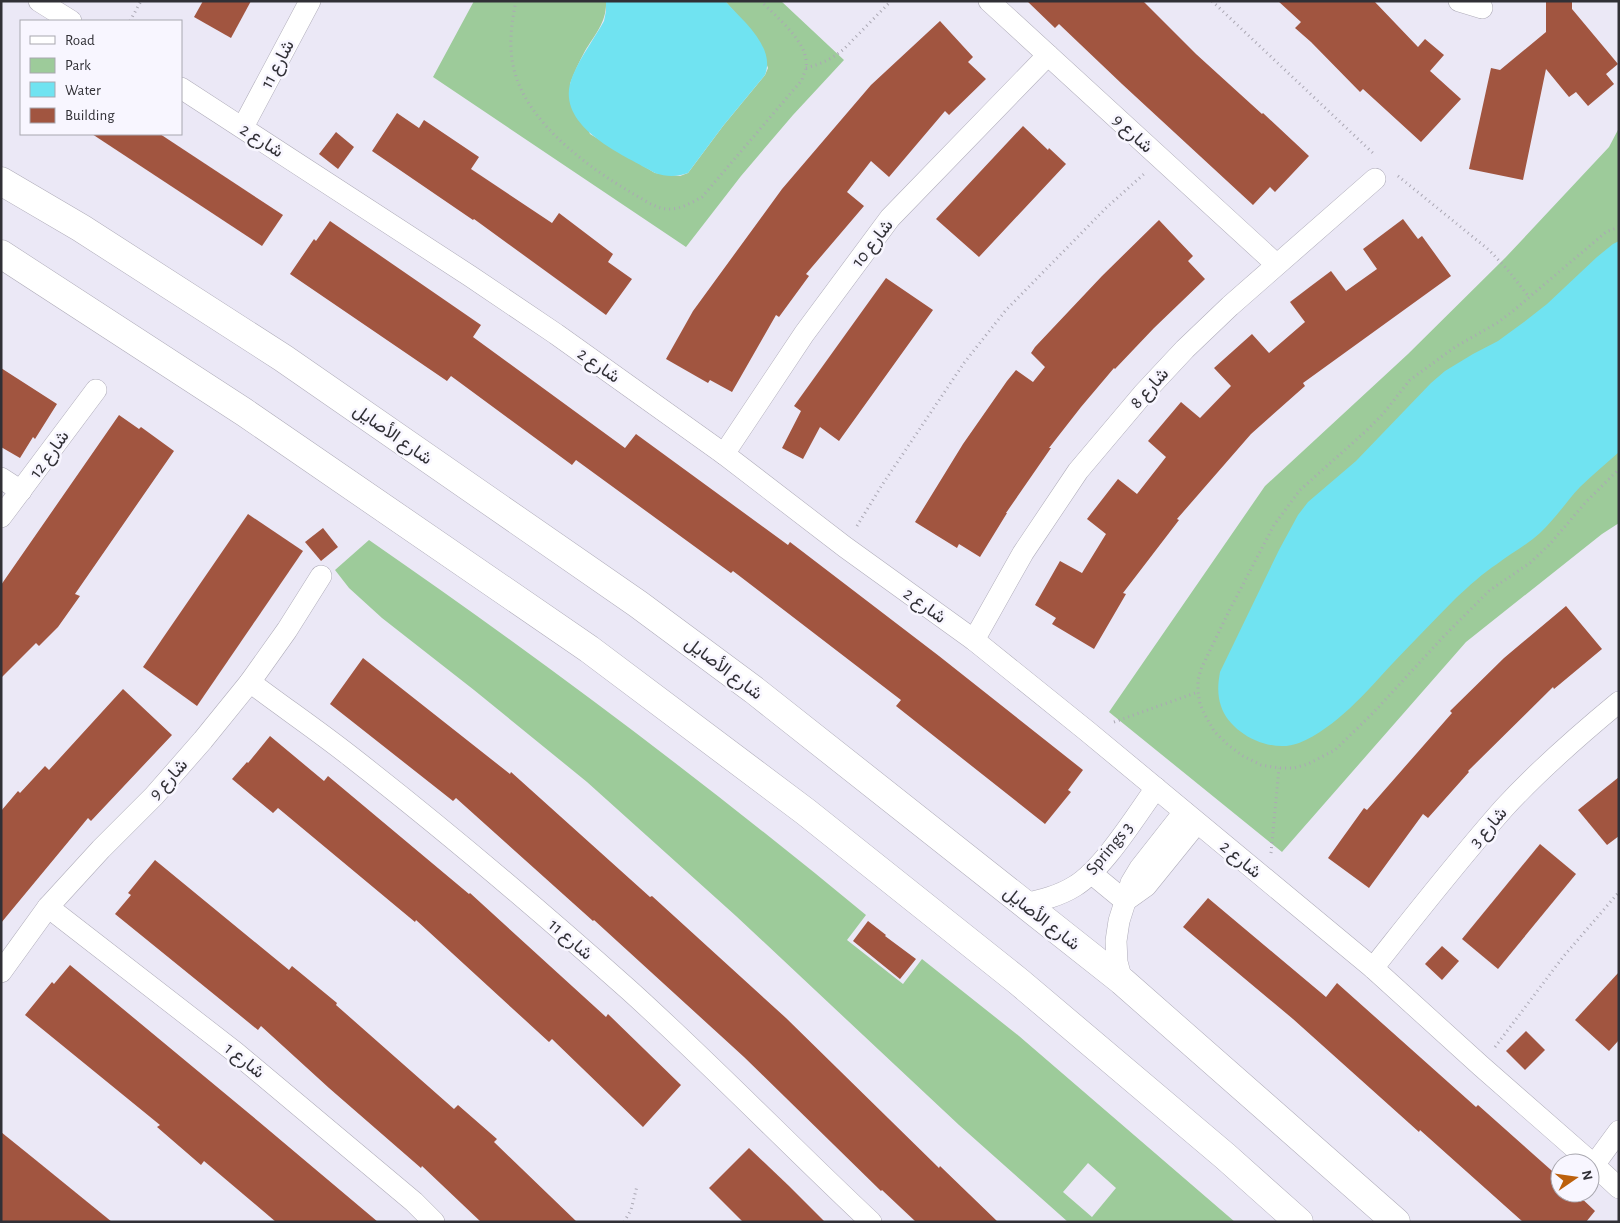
<svg xmlns="http://www.w3.org/2000/svg" width="1620" height="1223" font-family="'Alegreya Sans',Vazirmatn,sans-serif">
<style>
.green{fill:#9dcb9a;fill-rule:evenodd}
.water{fill:#70e3f1}
.building{fill:#a15540}
.lines{fill:none;stroke-linecap:round;stroke-linejoin:round}
.minor-casing{stroke:#b0adba;stroke-width:22}
.secondary-casing{stroke:#b0adba;stroke-width:29}
.path{stroke:#aba8b4;stroke-width:3;stroke-dasharray:1 4;stroke-linecap:butt}
.minor{stroke:#fff;stroke-width:21}
.secondary{stroke:#fff;stroke-width:28}
.labels{text-anchor:middle;stroke-width:5;stroke-linejoin:round;paint-order:stroke}
.street-label{font-size:18px;fill:#313036;stroke:#f8f6ff}
</style>
<rect width="100%" height="100%" fill="#ebe8f6"/>
<!-- green -->
<g class="green">
<path d="M474 1H606C607 22 595 34 585 51 579 62 574 73 570 84L590 134 655 173 680 176 688 173 723 126 765 75 768 68 757 38 725 1H781L844 60 793 115 741 176 686 247 433 77Z"/>
<path d="M1619 128V523L1602 534 1466 642 1282 852 1109 712 1265 486 1408 354 1506 257 1609 147Z"/>
<path d="M369 540C540 658 706 783 866 915L847 940 903 984 922 959 1019 1036 1235 1222H1068L959 1125 736 916 587 782 474 690 382 618 349 588 335 570ZM1088 1163 1116 1188 1092 1217 1063 1192Z"/>
</g>
<!-- water -->
<g class="water">
<path d="M606 1H725C742 20 776 47 765 75L723 126 688 173C677 177 666 177 655 173 620 153 551 125 573 75 581 56 594 39 604 21L606 11Z"/>
<path d="M1619 241V452C1606 464 1592 475 1580 487 1566 502 1555 519 1540 533 1527 545 1511 553 1497 564 1483 573 1469 586 1456 598 1435 619 1414 641 1393 663 1367 691 1336 728 1299 743 1271 754 1230 734 1221 706 1217 694 1218 683 1220 672L1279 550 1298 515 1308 502 1356 461 1431 383 1445 371 1473 354 1498 341 1524 322 1547 304 1597 257 1613 244Z"/>
</g>
<!-- building -->
<g class="building">
<path d="M203 1H251L231 38 194 17Z"/>
<path d="M1027 1H1143L1196 54 1262 114 1263 113 1309 156 1275 192 1270 187 1253 205 1122 84 1059 24 1055 28Z"/>
<path d="M1278 1H1374L1418 47 1425 39 1444 55 1430 71 1461 99 1421 142 1363 89 1360 92 1311 42 1295 28 1301 22Z"/>
<path d="M1546 1H1572V9L1618 64 1606 74 1614 84 1588 106 1576 92 1569 97 1546 69 1523 180 1469 169 1491 68 1500 70 1546 32Z"/>
<path d="M940 21 973 57 968 62 986 79 949 115 945 111 889 177 871 161 847 192 864 206 806 274 809 276 779 317 776 315 732 392 710 380 708 383 666 359 693 311 782 189 871 85Z"/>
<path d="M397 113 419 128 424 120 479 157 471 169 552 223 559 213 613 254 608 262 632 279 606 315 474 219 473 220 372 151Z"/>
<path d="M1023 126 1048 150 1049 148 1066 164 979 257 936 219Z"/>
<path d="M336 132 354 147 338 169 319 154Z"/>
<path d="M92 134H160L283 215 262 246Z"/>
<path d="M1403 219 1418 239 1422 236 1451 276 1303 383 1305 386 1251 434 1177 519 1179 520 1123 593 1126 594 1094 649 1052 624 1056 618 1035 605 1060 561 1082 573 1106 534 1087 519 1118 479 1137 494 1166 457 1148 441 1181 402 1200 418 1231 386 1214 368 1252 334 1269 353 1305 322 1290 302 1311 286 1331 271 1346 291 1377 269 1363 249Z"/>
<path d="M1159 220 1193 256 1188 261 1205 279 1154 328 1115 369 1114 368 1081 407 1049 448H1051L1006 513H1007L980 557 959 544 957 548 915 522 963 444 1007 381 1016 370 1033 382 1045 367 1031 353 1035 347 1102 276Z"/>
<path d="M330 221 481 325 473 337 625 448 636 434 788 545 790 542 939 656 1083 770 1068 790 1071 792 1045 824 896 706 901 700 733 571 731 573 576 460 572 465 451 376 447 381 290 274 314 239 316 241Z"/>
<path d="M886 278 933 310 839 441 820 427 803 459 782 448 801 411 794 406Z"/>
<path d="M1 368 57 404 35 439 33 437 20 458 1 447Z"/>
<path d="M119 415 139 429 141 427 174 451 75 594 80 596 58 627 39 646 36 643 1 678V585Z"/>
<path d="M248 514 303 551 197 706 143 667Z"/>
<path d="M323 528 338 547 321 561 305 542Z"/>
<path d="M1566 606 1602 649 1554 689 1553 687 1468 771 1469 772 1428 818 1423 814 1369 888 1328 858 1364 808 1367 810 1452 713 1450 711 1504 658Z"/>
<path d="M363 658 510 774 511 772 650 897 652 896 786 1018 939 1168 940 1166 998 1222H916L882 1190 881 1191 744 1057 594 920 593 921 456 798 453 801 330 704Z"/>
<path d="M123 689 172 735 91 821 88 818 1 923V811L18 791 20 793 45 766 49 770Z"/>
<path d="M270 736 324 781 328 776 469 894 470 893 606 1017 608 1014 681 1085 643 1127 552 1039 549 1042 416 920 415 922 278 808 273 813 232 779 247 762 248 763Z"/>
<path d="M1619 777V836L1607 845 1578 810Z"/>
<path d="M1540 844 1576 874 1498 969 1462 939Z"/>
<path d="M155 860 289 970 292 966 337 1003 336 1005 454 1109 458 1105 497 1139 494 1142 577 1222H481L422 1166 421 1168 329 1088 261 1026 258 1030 115 914 131 895 128 893Z"/>
<path d="M1208 898 1326 997 1337 983 1476 1107 1478 1105 1560 1178V1193H1576L1595 1211 1586 1222H1523L1420 1130 1419 1132 1293 1019 1183 927Z"/>
<path d="M868 921 886 935 885 936 916 959 900 979 853 941Z"/>
<path d="M1442 946 1459 961 1442 980 1425 964Z"/>
<path d="M70 965 258 1121 378 1222H276L204 1161 201 1165 157 1127 160 1125 25 1015 52 982 54 984Z"/>
<path d="M1619 972V1040L1609 1051 1575 1020Z"/>
<path d="M1526 1031 1545 1050 1525 1070 1506 1051Z"/>
<path d="M1 1132 32 1157 112 1222H1Z"/>
<path d="M749 1148 789 1186 825 1222H743L709 1188Z"/>
</g>
<g class="lines">
<!-- minor casing -->
<g class="minor-casing">
<g id="minor">
<path d="M39 1 71 21"/>
<path d="M989 1 1276 264"/>
<path d="M1459 1 1482 8"/>
<path d="M181 88 470 276 556 334 724 454 845 547 974 640 1087 731 1373 968 1481 1066 1594 1165 1619 1188"/>
<path d="M243 127 310 1"/>
<path d="M724 454 804 334 890 218 1048 55"/>
<path d="M1 478 21 491"/>
<path d="M1 517 96 390"/>
<path d="M974 640 1023 553 1078 471 1143 394 1185 349 1230 306 1375 179"/>
<path d="M250 682C283 707 317 730 350 756 445 830 538 909 629 990 712 1065 789 1145 871 1222"/>
<path d="M1091 873 1125 901"/>
<path d="M1125 901 1146 886 1197 823"/>
<path d="M1024 904C1042 900 1059 896 1075 886 1104 868 1135 817 1156 788"/>
<path d="M48 907 235 1052 414 1202 434 1222"/>
<path d="M1373 968C1416 914 1458 860 1504 808 1539 770 1579 735 1619 702"/>
<path d="M1 972 48 907 101 849 154 796 203 740 250 682 287 630 321 576"/>
<path d="M1122 981 1117 962 1116 941 1119 921 1131 883 1140 868 1184 812"/>
<path d="M1594 1165 1619 1131"/>
</g>
</g>
<!-- secondary casing -->
<g class="secondary-casing">
<g id="secondary">
<path d="M1 181 81 228 283 358 638 604 754 690 1122 981 1396 1222"/>
<path d="M1 254 244 412 589 649 806 812 1018 981 1225 1156 1299 1222"/>
</g>
</g>
<!-- path -->
<g class="path">
<path d="M516 1C511 24 508 50 515 73 529 124 589 168 632 193 643 199 654 208 667 209 679 210 691 203 702 197L802 80C803 76 805 72 806 68 810 43 777 18 761 1"/>
<path d="M1212 1 1375 155"/>
<path d="M130 21 141 1"/>
<path d="M806 68C821 64 832 59 844 49L891 1"/>
<path d="M1398 176 1489 250 1507 269 1529 297"/>
<path d="M1619 227 1606 232 1513 311 1497 323 1455 347 1410 380 1382 415 1366 431 1300 490 1274 525 1228 613 1201 669 1198 680V692L1200 704 1205 715 1214 731 1228 745 1243 756 1261 765 1279 768H1294L1308 764 1335 750 1374 712 1445 635 1490 590 1530 563 1550 544 1585 503 1619 469"/>
<path d="M857 526 882 485 964 363 1006 310 1107 207 1144 174"/>
<path d="M1114 722 1198 692"/>
<path d="M1271 853 1279 768"/>
<path d="M1495 1047 1563 957 1619 892"/>
<path d="M624 1222 631 1210 637 1186"/>
</g>
<!-- minor -->
<use href="#minor" class="minor"/>
<!-- secondary -->
<use href="#secondary" class="secondary"/>
</g>
<g class="labels">
<!-- street labels -->
<g class="street-label">
<text transform="translate(277 64) rotate(-62)" y="6">شارع 11</text>
<text transform="translate(1133 133) rotate(43)" y="6">شارع 9</text>
<text transform="translate(262 140) rotate(33)" y="6">شارع 2</text>
<text transform="translate(872 243) rotate(-52)" y="6">شارع 10</text>
<text transform="translate(599 365) rotate(35)" y="6">شارع 2</text>
<text transform="translate(1149 388) rotate(-48)" y="6">شارع 8</text>
<text transform="translate(393 434) rotate(35)" y="6">شارع الأصايل</text>
<text transform="translate(49 454) rotate(-54)" y="6">شارع 12</text>
<text transform="translate(925 605) rotate(36)" y="6">شارع 2</text>
<text transform="translate(724 668) rotate(37)" y="6">شارع الأصايل</text>
<text transform="translate(168 779) rotate(-48)" y="6">شارع 9</text>
<text transform="translate(1488 827) rotate(-49)" y="6">شارع 3</text>
<text transform="translate(1109 848) rotate(-50)" y="6">Springs 3</text>
<text transform="translate(1241 859) rotate(40)" y="6">شارع 2</text>
<text transform="translate(1042 918) rotate(38)" y="6">شارع الأصايل</text>
<text transform="translate(571 939) rotate(41)" y="6">شارع 11</text>
<text transform="translate(245 1060) rotate(39)" y="6">شارع 1</text>
</g>
</g>
<!-- border -->
<rect width="1620" height="1223" fill="none" stroke="#313036" stroke-width="5"/>
<!-- legend -->
<rect x="20" y="20" width="162" height="115" fill="#f8f6ff" stroke="#a8a7af"/>
<rect x="30" y="36" width="25" height="8" fill="#ffffff" stroke="#a8a7af"/>
<text x="65" y="45" font-size="15" fill="#313036">Road</text>
<rect x="30" y="58" width="25" height="15" fill="#9dcb9a" stroke="#a8a7af"/>
<text x="65" y="70" font-size="15" fill="#313036">Park</text>
<rect x="30" y="82" width="25" height="15" fill="#70e3f1" stroke="#a8a7af"/>
<text x="65" y="95" font-size="15" fill="#313036">Water</text>
<rect x="30" y="108" width="25" height="15" fill="#a15540" stroke="#a8a7af"/>
<text x="65" y="120" font-size="15" fill="#313036">Building</text>
<!-- north arrow -->
<g transform="translate(1575 1178) rotate(77)"><circle r="24" fill="#f8f6ff" stroke="#a8a7af"/>
<path d="M0-4L9 19L0 12L-9 19Z" fill="#bc600c"/>
<text y="-8" font-size="14" font-weight="bold" text-anchor="middle" fill="#313036">N</text>
</g>
</svg>
